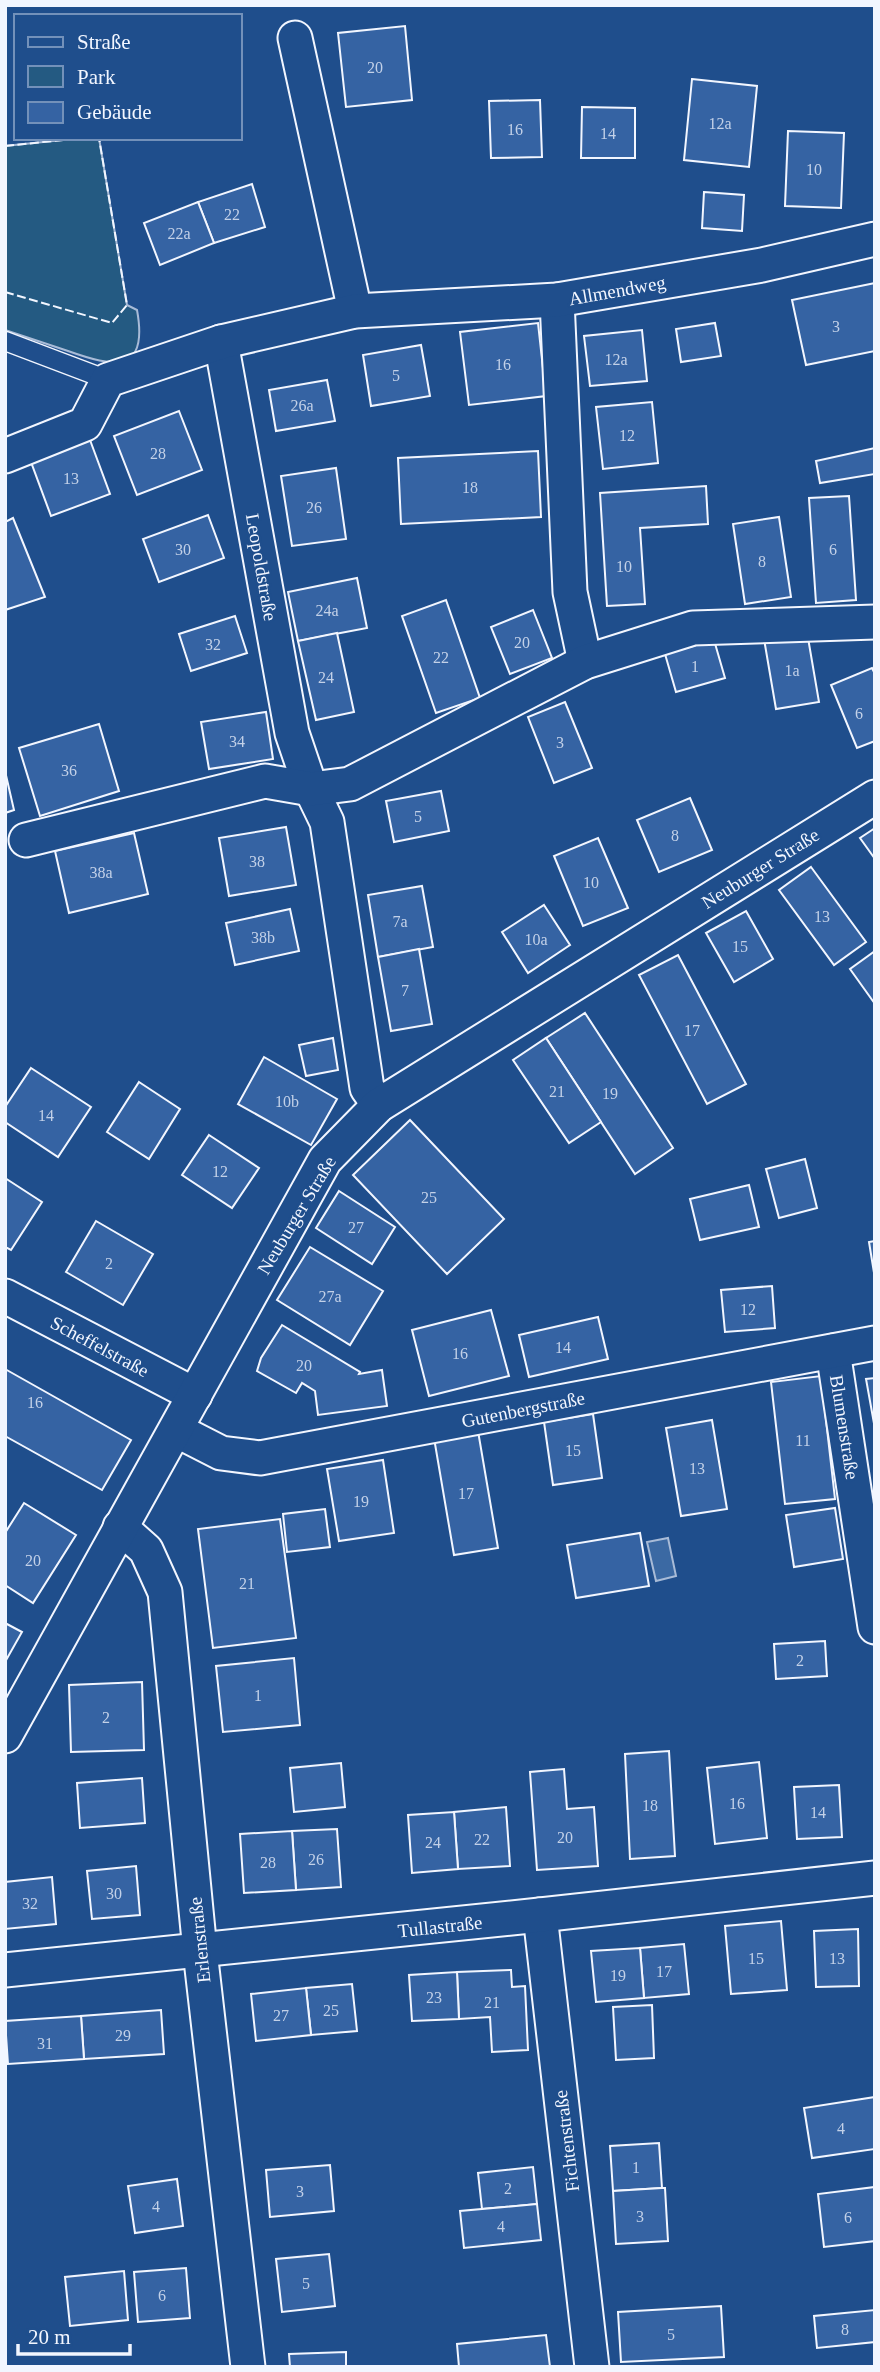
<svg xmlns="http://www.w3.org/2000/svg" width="880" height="2372" font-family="'Times New Roman',serif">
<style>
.green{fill:#245a82;stroke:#a8bbd7;stroke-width:2}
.water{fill:#3b69a3;stroke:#a8bbd7;stroke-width:2}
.building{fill:#3563a3;stroke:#f2f6ff;stroke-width:2}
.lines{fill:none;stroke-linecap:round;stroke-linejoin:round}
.lane-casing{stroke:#f2f6ff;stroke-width:21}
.street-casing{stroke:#f2f6ff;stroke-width:37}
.lane{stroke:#1f4e8c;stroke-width:18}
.street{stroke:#1f4e8c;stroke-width:33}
.fence{stroke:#f2f6ff;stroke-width:2;stroke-dasharray:9 3.5;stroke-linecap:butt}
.labels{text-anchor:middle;stroke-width:5;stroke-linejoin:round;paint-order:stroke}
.number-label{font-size:16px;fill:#c3d1e8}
.street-label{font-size:19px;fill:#f2f6ff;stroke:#1f4e8c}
</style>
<rect width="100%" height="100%" fill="#1f4e8c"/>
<!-- green -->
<path class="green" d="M82 138H99L127 305 137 310C149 375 113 367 68 351 47 344 26 337 5 330V146Z"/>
<!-- water -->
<path class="water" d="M668 1538 676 1576 656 1581 647 1542Z"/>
<!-- building -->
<g class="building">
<path d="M405 26 412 100 346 107 338 33Z"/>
<path d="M692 79 757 86 749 167 684 160Z"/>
<path d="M540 100 542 157 491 158 489 101Z"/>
<path d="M582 107 635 108V158H581Z"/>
<path d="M788 131 844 133 841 208 785 206Z"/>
<path d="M252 184 265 227 214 243 198 202Z"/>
<path d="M704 192 744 195 742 231 702 228Z"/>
<path d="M198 202 214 243 160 265 144 223Z"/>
<path d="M875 283V351L806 365 792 300Z"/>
<path d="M538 323 546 396 469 405 460 332Z"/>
<path d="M715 323 721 356 681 362 676 329Z"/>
<path d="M642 330 647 381 590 386 584 336Z"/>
<path d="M421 345 430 396 371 406 363 355Z"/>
<path d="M327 380 335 421 276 431 269 390Z"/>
<path d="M652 402 658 463 603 469 596 407Z"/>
<path d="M179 411 202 470 137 495 114 436Z"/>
<path d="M90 440 110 494 51 516 31 462Z"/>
<path d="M875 448V474L820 483 816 461Z"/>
<path d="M538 451 541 517 401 524 398 458Z"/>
<path d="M336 468 346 539 292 546 281 476Z"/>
<path d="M706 486 708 524 640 528 645 604 607 606 600 493Z"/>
<path d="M849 496 856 600 816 603 809 498Z"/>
<path d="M208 515 224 558 159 582 143 539Z"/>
<path d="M779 517 791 597 745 604 733 524Z"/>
<path d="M13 518 45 597 5 610V522Z"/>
<path d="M357 578 367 628 298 641 288 592Z"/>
<path d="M446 600 480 698 436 713 402 616Z"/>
<path d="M533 610 552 658 510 674 491 627Z"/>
<path d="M235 616 247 653 191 671 179 634Z"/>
<path d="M807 632 819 702 776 709 764 639Z"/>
<path d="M337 633 354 712 316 720 298 641Z"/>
<path d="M714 640 725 678 676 692 665 654Z"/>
<path d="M872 668 875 674V741L857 748 831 685Z"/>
<path d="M565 702 592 768 554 783 528 717Z"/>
<path d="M266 712 273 759 209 769 201 722Z"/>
<path d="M99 724 119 791 40 816 19 748Z"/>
<path d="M5 771 14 810 5 813Z"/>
<path d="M441 791 449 831 394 842 386 801Z"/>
<path d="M690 798 712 850 659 872 637 820Z"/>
<path d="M286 827 296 885 229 896 219 838Z"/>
<path d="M875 828V859L860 838Z"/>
<path d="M134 833 148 894 69 913 55 851Z"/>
<path d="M598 838 628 908 583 926 554 856Z"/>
<path d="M811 867 866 942 834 965 779 890Z"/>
<path d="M422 886 433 947 378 957 368 895Z"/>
<path d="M544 905 570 945 528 973 502 932Z"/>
<path d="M290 909 299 951 235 965 226 923Z"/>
<path d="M746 911 773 959 734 982 706 933Z"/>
<path d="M419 949 432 1024 391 1031 378 957Z"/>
<path d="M875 951V1004L850 969Z"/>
<path d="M678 955 746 1084 707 1104 639 975Z"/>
<path d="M585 1013 673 1148 635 1174 546 1038Z"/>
<path d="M333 1038 338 1070 306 1076 299 1045Z"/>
<path d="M546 1038 601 1122 569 1143 513 1060Z"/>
<path d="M264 1057 337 1099 311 1145 238 1104Z"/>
<path d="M31 1068 91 1107 58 1157 5 1122V1107Z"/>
<path d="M139 1082 180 1109 149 1159 107 1132Z"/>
<path d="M410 1120 504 1219 447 1274 353 1175Z"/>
<path d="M209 1135 259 1168 232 1208 182 1175Z"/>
<path d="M805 1159 817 1208 779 1218 766 1169Z"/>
<path d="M5 1178 42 1202 11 1250 5 1247Z"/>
<path d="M749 1185 759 1227 700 1240 690 1199Z"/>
<path d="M339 1191 395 1227 372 1264 316 1228Z"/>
<path d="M96 1221 153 1254 123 1305 66 1272Z"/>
<path d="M875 1241V1279L869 1242Z"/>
<path d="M310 1247 383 1291 350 1345 277 1300Z"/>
<path d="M772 1286 775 1328 725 1332 721 1290Z"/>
<path d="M491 1310 509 1376 429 1396 412 1330Z"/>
<path d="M598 1317 608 1359 529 1377 519 1335Z"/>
<path d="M282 1325 360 1372 359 1374 382 1370 387 1406 318 1415 315 1391 302 1383 296 1393 257 1371 261 1358Z"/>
<path d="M5 1369 131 1440 102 1490 5 1436Z"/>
<path d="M821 1376 835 1499 785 1504 771 1382Z"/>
<path d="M875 1378V1429L866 1379Z"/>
<path d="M593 1414 602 1478 553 1485 544 1422Z"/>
<path d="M712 1420 727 1509 681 1516 666 1428Z"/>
<path d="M478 1431 498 1548 454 1555 434 1438Z"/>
<path d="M383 1460 394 1533 339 1541 327 1469Z"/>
<path d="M24 1503 76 1535 33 1603 5 1585V1533Z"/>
<path d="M835 1508 843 1559 794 1567 786 1515Z"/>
<path d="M325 1509 330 1547 287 1552 283 1514Z"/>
<path d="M280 1519 296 1638 213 1648 198 1529Z"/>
<path d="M640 1533 649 1586 576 1598 567 1545Z"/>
<path d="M5 1623 22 1632 5 1662Z"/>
<path d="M825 1641 827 1676 776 1679 774 1644Z"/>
<path d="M294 1658 300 1725 223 1732 216 1666Z"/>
<path d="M142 1682 144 1750 71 1752 69 1685Z"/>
<path d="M669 1751 675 1856 630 1859 625 1754Z"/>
<path d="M759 1762 767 1838 715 1844 707 1768Z"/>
<path d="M341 1763 345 1807 294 1812 290 1768Z"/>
<path d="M564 1769 567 1809 594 1807 598 1866 537 1870 530 1772Z"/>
<path d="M142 1778 145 1823 80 1828 77 1783Z"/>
<path d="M839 1785 842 1837 797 1839 794 1787Z"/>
<path d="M506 1807 510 1866 458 1869 454 1812Z"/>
<path d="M454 1812 458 1869 412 1873 408 1815Z"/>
<path d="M337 1829 341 1887 296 1890 292 1831Z"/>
<path d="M292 1831 296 1890 244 1893 240 1834Z"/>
<path d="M136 1866 140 1915 92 1919 87 1871Z"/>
<path d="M52 1877 56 1924 5 1929V1882Z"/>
<path d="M781 1921 787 1990 731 1994 725 1926Z"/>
<path d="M858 1929 859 1986 816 1987 814 1931Z"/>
<path d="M684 1944 689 1994 644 1998 640 1948Z"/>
<path d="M640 1948 644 1998 596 2002 591 1951Z"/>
<path d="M511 1970 512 1987 525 1986 528 2050 492 2052 490 2017 459 2019 457 1972Z"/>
<path d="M457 1972 459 2019 412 2021 409 1975Z"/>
<path d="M352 1984 357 2031 311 2035 306 1988Z"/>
<path d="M306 1988 311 2035 256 2041 251 1994Z"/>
<path d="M652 2005 654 2058 616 2060 613 2007Z"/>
<path d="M161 2010 164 2054 84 2059 81 2016Z"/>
<path d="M81 2016 84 2059 8 2064 5 2021Z"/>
<path d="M875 2097V2149L812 2158 804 2108Z"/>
<path d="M659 2143 662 2188 613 2191 610 2146Z"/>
<path d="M330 2165 334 2211 270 2217 266 2170Z"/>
<path d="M533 2167 537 2204 482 2209 478 2173Z"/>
<path d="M177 2179 183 2226 135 2233 128 2186Z"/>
<path d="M875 2187V2241L824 2247 818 2194Z"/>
<path d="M662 2188H665L668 2241 616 2244 613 2191Z"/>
<path d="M537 2204 541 2240 464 2248 460 2211Z"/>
<path d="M329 2254 335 2306 282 2312 276 2259Z"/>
<path d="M186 2268 190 2318 138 2322 134 2272Z"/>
<path d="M124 2271 128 2320 70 2326 65 2277Z"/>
<path d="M721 2306 724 2357 621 2362 618 2312Z"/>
<path d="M875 2310V2342L817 2348 814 2316Z"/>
<path d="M546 2335 550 2367H459L457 2344Z"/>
<path d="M346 2352V2367H290L289 2354Z"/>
</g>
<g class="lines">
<!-- lane casing -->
<g class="lane-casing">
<path id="lane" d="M5 341 108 380"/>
</g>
<!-- street casing -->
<g class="street-casing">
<g id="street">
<path d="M295 38 355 311"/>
<path d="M557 300 570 592 585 662"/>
<path d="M221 342 292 733 311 789 327 822 367 1088 379 1105"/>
<path d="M5 456 85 424 108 380 221 342 355 311 557 300 762 265 875 239"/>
<path d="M26 840 265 781 311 789 350 784 585 662 693 628 875 622"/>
<path d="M5 1296 195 1395"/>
<path d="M833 1351 875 1627"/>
<path d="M176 1430 221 1453 260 1458 875 1343"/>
<path d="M120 1527 146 1550 165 1592 200 1951 248 2367"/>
<path d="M5 1736 325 1160 379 1105 875 797"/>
<path d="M540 1915 592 2367"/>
<path d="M5 1970 540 1915 875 1878"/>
</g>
</g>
<!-- lane -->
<use href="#lane" class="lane"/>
<!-- street -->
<use href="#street" class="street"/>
<!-- fence -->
<g class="fence">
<path d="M5 146 82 138"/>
<path d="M5 292 112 323 127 305 99 138"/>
</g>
</g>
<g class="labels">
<!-- number labels -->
<g class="number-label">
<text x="375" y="73">20</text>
<text x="720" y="129">12a</text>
<text x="515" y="135">16</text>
<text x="608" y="139">14</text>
<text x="814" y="175">10</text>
<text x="232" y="220">22</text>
<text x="179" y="239">22a</text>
<text x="836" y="332">3</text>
<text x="616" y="365">12a</text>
<text x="503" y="370">16</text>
<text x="396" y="381">5</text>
<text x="302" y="411">26a</text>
<text x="627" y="441">12</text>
<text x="158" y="459">28</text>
<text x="71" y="484">13</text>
<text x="470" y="493">18</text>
<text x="314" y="513">26</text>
<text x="183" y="555">30</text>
<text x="833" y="555">6</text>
<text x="762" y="567">8</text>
<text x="624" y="572">10</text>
<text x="327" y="616">24a</text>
<text x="522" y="648">20</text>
<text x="213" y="650">32</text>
<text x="441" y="663">22</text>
<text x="695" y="672">1</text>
<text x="792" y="676">1a</text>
<text x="326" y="683">24</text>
<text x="859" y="719">6</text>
<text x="237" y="747">34</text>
<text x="560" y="748">3</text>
<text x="69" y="776">36</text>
<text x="418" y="822">5</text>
<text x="675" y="841">8</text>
<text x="257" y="867">38</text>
<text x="101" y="878">38a</text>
<text x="591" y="888">10</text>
<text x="822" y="922">13</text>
<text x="400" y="927">7a</text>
<text x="263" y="943">38b</text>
<text x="536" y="945">10a</text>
<text x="740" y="952">15</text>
<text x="405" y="996">7</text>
<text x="692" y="1036">17</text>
<text x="557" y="1097">21</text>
<text x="610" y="1099">19</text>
<text x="287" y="1107">10b</text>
<text x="46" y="1121">14</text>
<text x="220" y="1177">12</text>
<text x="429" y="1203">25</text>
<text x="356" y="1233">27</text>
<text x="109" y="1269">2</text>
<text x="330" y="1302">27a</text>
<text x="748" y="1315">12</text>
<text x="563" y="1353">14</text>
<text x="460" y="1359">16</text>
<text x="304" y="1371">20</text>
<text x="35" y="1408">16</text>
<text x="803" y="1446">11</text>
<text x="573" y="1456">15</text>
<text x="697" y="1474">13</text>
<text x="466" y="1499">17</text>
<text x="361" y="1507">19</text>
<text x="33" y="1566">20</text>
<text x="247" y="1589">21</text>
<text x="800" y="1666">2</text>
<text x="258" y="1701">1</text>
<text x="106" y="1723">2</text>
<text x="737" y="1809">16</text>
<text x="650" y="1811">18</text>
<text x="818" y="1818">14</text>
<text x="565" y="1843">20</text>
<text x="482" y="1845">22</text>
<text x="433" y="1848">24</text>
<text x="316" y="1865">26</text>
<text x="268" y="1868">28</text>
<text x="114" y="1899">30</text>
<text x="30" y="1909">32</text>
<text x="756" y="1964">15</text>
<text x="837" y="1964">13</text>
<text x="664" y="1977">17</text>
<text x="618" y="1981">19</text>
<text x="434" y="2003">23</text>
<text x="492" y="2008">21</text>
<text x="331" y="2016">25</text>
<text x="281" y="2021">27</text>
<text x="123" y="2041">29</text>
<text x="45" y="2049">31</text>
<text x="841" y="2134">4</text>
<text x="636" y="2173">1</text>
<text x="508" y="2194">2</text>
<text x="300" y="2197">3</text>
<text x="156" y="2212">4</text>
<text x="640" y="2222">3</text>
<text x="848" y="2223">6</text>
<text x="501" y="2232">4</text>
<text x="306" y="2289">5</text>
<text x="162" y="2301">6</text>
<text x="845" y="2335">8</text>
<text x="671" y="2340">5</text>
</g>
<!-- street labels -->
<g class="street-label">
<text transform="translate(617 290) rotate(-10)" y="7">Allmendweg</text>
<text transform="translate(262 567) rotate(80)" y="7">Leopoldstraße</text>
<text transform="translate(760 868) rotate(-32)" y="7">Neuburger Straße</text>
<text transform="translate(296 1215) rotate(-59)" y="7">Neuburger Straße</text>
<text transform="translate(100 1346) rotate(28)" y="7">Scheffelstraße</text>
<text transform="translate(523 1409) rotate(-11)" y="7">Gutenbergstraße</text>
<text transform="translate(845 1427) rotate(81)" y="7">Blumenstraße</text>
<text transform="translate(440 1926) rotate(-6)" y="7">Tullastraße</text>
<text transform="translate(199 1940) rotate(-96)" y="7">Erlenstraße</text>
<text transform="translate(566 2141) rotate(-97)" y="7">Fichtenstraße</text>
</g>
</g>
<!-- border -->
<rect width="880" height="2372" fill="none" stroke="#f2f6ff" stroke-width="14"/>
<!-- legend -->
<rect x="14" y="14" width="228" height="126" fill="#1f4e8c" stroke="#7391ba" stroke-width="2"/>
<rect x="28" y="37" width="35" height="10" fill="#1f4e8c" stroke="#7391ba" stroke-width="2"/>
<text x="77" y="49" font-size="21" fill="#f2f6ff">Straße</text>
<rect x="28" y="66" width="35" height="21" fill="#245a82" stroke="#7391ba" stroke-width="2"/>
<text x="77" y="84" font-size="21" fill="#f2f6ff">Park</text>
<rect x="28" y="102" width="35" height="21" fill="#3563a3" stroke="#7391ba" stroke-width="2"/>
<text x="77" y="119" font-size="21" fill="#f2f6ff">Gebäude</text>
<!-- scale -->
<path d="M18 2344v10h112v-10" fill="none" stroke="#f2f6ff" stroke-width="3.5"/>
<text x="28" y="2344" font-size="21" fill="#f2f6ff" stroke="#1f4e8c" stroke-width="5" paint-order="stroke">20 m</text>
</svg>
